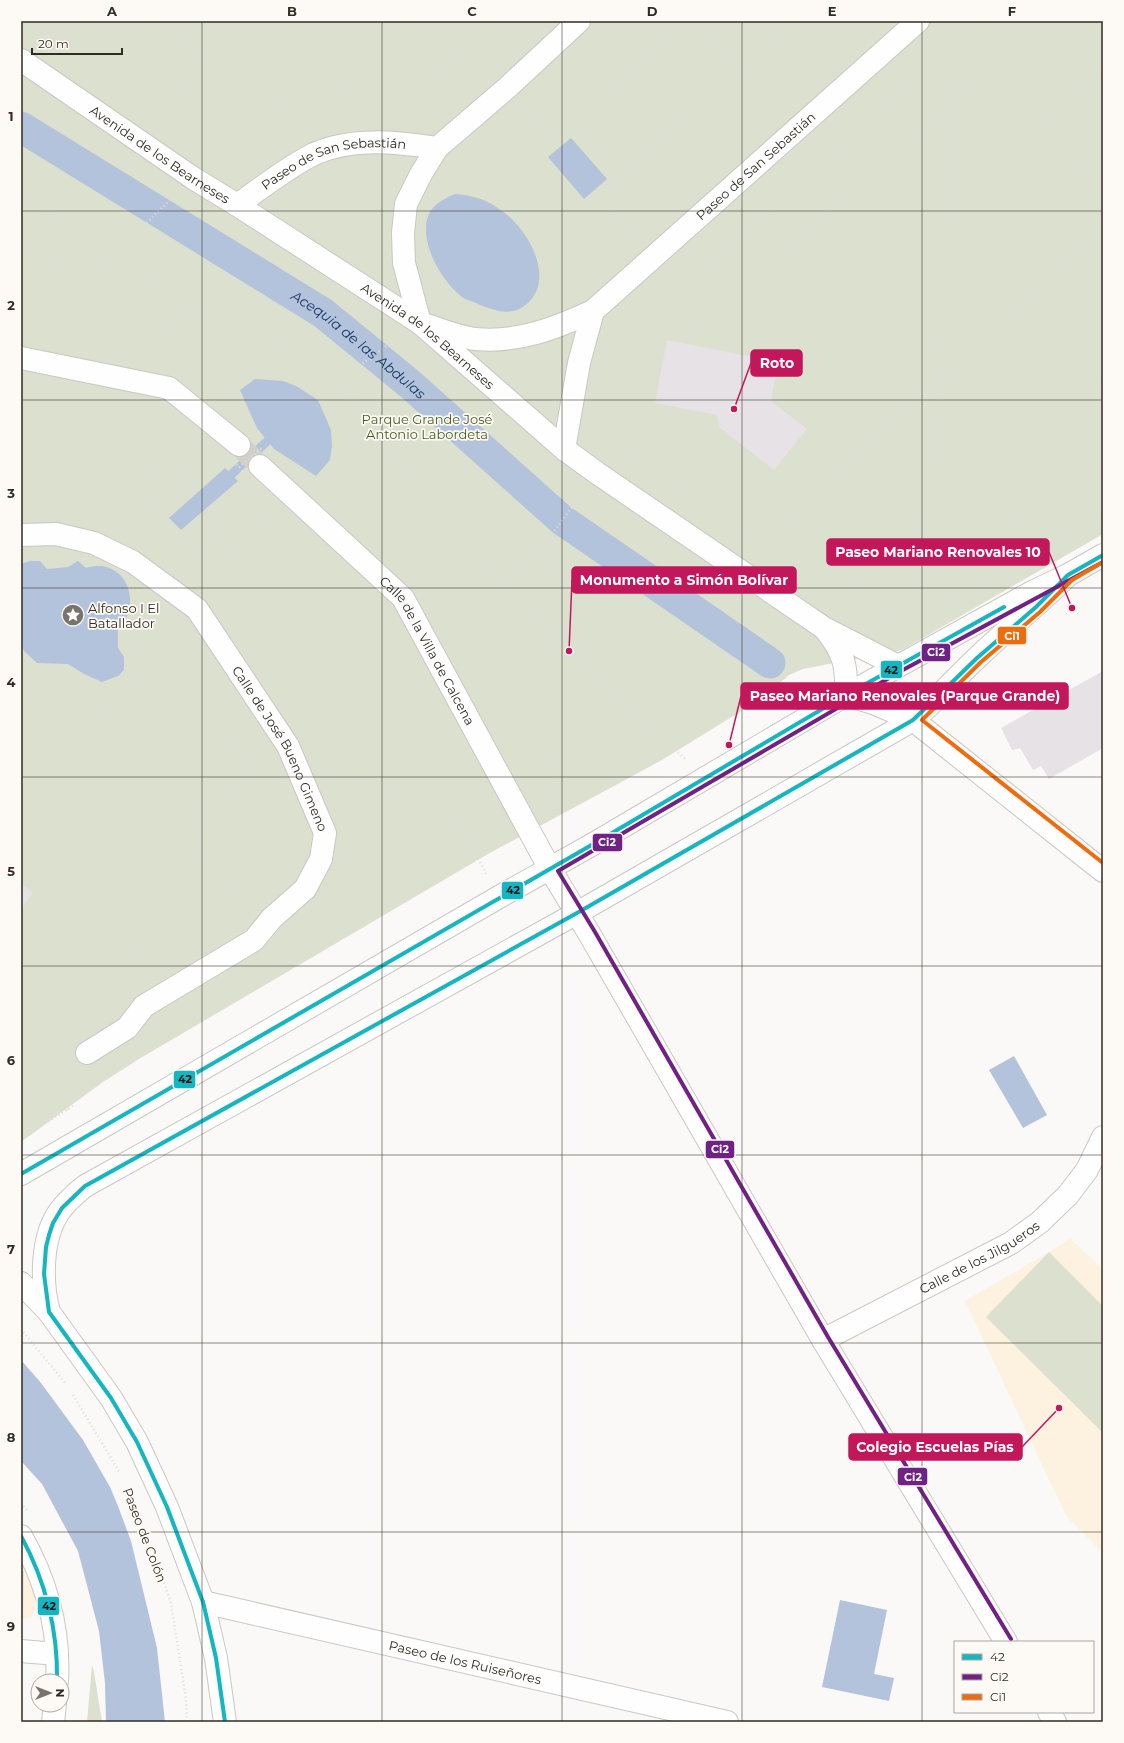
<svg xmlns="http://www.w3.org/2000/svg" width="1124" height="1743" font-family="Montserrat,sans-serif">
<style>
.built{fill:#fdf2df}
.green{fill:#dbe0cf}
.water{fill:#b4c3dc}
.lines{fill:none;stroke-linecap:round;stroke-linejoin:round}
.stream{stroke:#b4c3dc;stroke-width:9}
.canal{stroke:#b4c3dc;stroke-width:31}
.building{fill:#e7e2e5}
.minor-tunnel{stroke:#d3d0cc;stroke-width:22;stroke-dasharray:22 11;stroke-linecap:butt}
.minor-casing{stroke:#cbc7c2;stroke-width:24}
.major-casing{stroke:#cbc7c2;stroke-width:24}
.path{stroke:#dedddc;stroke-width:2.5;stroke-dasharray:1 3;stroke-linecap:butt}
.minor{stroke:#fefefe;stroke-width:22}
.major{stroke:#fefefe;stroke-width:22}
.path-bridge{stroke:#dedddc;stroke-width:2.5;stroke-dasharray:1 3;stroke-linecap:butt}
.bus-1-casing{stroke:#fdfaf5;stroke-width:7}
.bus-2-casing{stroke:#fdfaf5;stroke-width:7}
.bus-3-casing{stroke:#fdfaf5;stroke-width:7}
.bus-1{stroke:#14b6c1;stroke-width:4}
.bus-2{stroke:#6f2283;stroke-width:4}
.bus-3{stroke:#ed6c10;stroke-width:4}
.grid{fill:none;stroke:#312b21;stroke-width:1;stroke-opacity:0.55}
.labels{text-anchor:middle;stroke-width:3.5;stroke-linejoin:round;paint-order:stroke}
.street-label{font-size:13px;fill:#312b21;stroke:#fdfaf5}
.park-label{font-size:13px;fill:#4a5d20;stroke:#fdfaf5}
.poi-label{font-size:13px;fill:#312b21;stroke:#fdfaf5;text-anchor:start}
.water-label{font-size:14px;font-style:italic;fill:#193664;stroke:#fdfaf5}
.leader{fill:none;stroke:#c2185b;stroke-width:1.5}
.callout-dot{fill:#c2185b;stroke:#fdfaf5;stroke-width:1.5}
.callout{fill:#c2185b;stroke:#c2185b;stroke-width:1.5}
.callout-label{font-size:14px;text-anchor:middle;font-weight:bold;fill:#fff}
.line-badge{stroke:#fdfaf5;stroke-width:1.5}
.badge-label{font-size:11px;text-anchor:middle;font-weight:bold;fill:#fff}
.pale-badge-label{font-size:11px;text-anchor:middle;font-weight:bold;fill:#111}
.neatline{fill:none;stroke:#312b21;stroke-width:1.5}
.grid-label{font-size:13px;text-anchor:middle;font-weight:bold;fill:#312b21}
</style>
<rect width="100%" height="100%" fill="#fbf9f7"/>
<!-- built -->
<g class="built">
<path d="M1070 1238 1103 1270V1553L1066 1516 965 1301 1049 1252Z"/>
<path d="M21 1557 32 1583 36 1605 31 1618 23 1619H21Z"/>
</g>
<!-- green -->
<g class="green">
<path d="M21 21H1103V534L902 650 803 669 789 675 764 697 662 760 488 854 139 1059 103 1082 21 1142Z"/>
<path d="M1049 1252 1103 1306V1433L986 1317Z"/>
<path d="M92 1665 94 1672 102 1722H87Z"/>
</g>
<!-- water -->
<g class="water">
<path d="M571 138 607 179 584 199 548 157Z"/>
<path d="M455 194C472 195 488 200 502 211 527 228 555 276 529 302 513 318 494 311 476 303 472 301 466 300 462 297 441 281 416 238 430 212 435 203 446 198 455 194Z"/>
<path d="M255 379 283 381 296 386 318 400 331 430 332 446 330 460 316 476 274 449 257 428 240 390Z"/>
<path d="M225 468 238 481 181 530 169 518Z"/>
<path d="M30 561H40L47 569 68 567 78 561 86 568C121 557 141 594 124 623L118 626V648L124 657V670L118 676 102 682 84 674 68 664 37 663 24 651 21 643V564Z"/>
<path d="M1014 1056 1047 1115 1023 1128 989 1070Z"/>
<path d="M21 1360 41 1383 83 1440 110 1487 118 1506 131 1541 157 1648 165 1722H106L105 1683 99 1631 78 1551 42 1484 21 1461Z"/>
<path d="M840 1600 887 1610 874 1674 894 1678 889 1701 822 1687Z"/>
</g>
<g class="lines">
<!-- stream -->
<path class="stream" d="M222 483 276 433"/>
<!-- canal -->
<path class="canal" id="s1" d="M21 127 323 313 411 385 562 520 770 663"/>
</g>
<!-- building -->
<g class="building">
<path d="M667 340 778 362 771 401 807 429 774 470 719 427 717 415 655 403Z"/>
<path d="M1103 671V748L1049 779 1041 766 1033 770 1020 748 1012 750 1001 728Z"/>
<path d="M21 884 33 892 21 910Z"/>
<path d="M21 1571H24L23 1619H21Z"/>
</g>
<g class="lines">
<!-- minor-tunnel -->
<path class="minor-tunnel" d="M239 445 260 466"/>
<!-- minor casing -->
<g class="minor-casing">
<g id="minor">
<path id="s2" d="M579 21 508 87 437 148 421 174 406 204 403 233 404 263 420 323C438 328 457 337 476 339 518 343 556 328 593 311L918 21"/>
<path id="s3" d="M21 60 193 178 237 205 420 323 564 449 597 473 824 628 898 666"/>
<path id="s4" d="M237 205C260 189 289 166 314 154 352 137 396 142 437 148"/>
<path d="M21 358 169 388 239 445"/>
<path d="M564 449 579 363 593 311"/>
<path id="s5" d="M260 466 403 598 550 869 590 935 823 1340 1006 1642"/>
<path id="s6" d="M21 535 56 534 94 543 133 562 197 609 288 746 325 833 321 859 305 889 272 918 254 940 144 1006 127 1028 87 1053"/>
<path d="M825 629C844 653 847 665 846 695L873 703 913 720 1103 871"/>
<path d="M21 1283 49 1312"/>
<path id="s7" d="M823 1340 1011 1243 1040 1222 1068 1195 1087 1170 1103 1137"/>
<path id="s8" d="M203 1602 727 1722"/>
<path d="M21 1651 57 1654"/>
<path d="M1049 1712 1055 1722"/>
</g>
</g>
<!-- major casing -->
<g class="major-casing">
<g id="major">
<path d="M21 1174 499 897 595 843 846 695 1032 592 1068 575 1103 555"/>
<path d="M21 1536C47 1582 60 1629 57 1681"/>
<path d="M53 1722 55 1705"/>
<path d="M225 1722 216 1658 203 1602 167 1507 137 1442 111 1398 49 1312C41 1283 41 1238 59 1212 66 1202 75 1194 85 1186L577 913 913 720C937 700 956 677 979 656 1008 628 1040 604 1068 575"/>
</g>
</g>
<!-- path -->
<g class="path">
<path d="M82 21 246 129 284 102 370 83 433 80"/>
<path d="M152 21 225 79 242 77 293 54 346 50 397 32 411 21"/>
<path d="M175 21 179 42"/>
<path d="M695 21 776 112"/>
<path d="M848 21 861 36"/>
<path d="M173 60 210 21"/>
<path d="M1103 70 1044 122 1103 191"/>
<path d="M453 101 433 80 498 21"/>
<path d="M525 108 552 142 688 21"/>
<path d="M572 124 618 178"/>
<path d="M21 196 116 254 192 305 219 320 288 348 340 380 375 434 410 478 557 641"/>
<path d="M638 237 598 197 795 21"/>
<path d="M21 246 89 279 173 197"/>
<path d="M21 308 67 315 164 335 192 305"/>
<path d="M622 321 638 327 985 21"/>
<path d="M638 327 687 338 713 346 902 374 985 375 1103 381"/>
<path d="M687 338 1045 21"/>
<path d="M340 380 396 339"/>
<path d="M245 414 231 384 287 349"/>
<path d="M594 430 763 547"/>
<path d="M178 439C196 446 226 453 239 467 252 482 258 512 264 530L260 534 216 507 209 514 234 561 228 567C203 553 172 540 156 514 148 502 144 485 138 471L142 467 190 492 197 485 174 443Z"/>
<path d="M321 486 375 434"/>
<path d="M792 520 823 534 843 559 860 590 888 613 936 610 1103 515"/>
<path d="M552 534 582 494"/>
<path d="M153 543 168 528"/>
<path d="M759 551 942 375 1103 231"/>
<path d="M913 581 941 414 952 105 939 63"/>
<path d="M505 582 552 534 563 637"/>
<path d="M880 627 888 613 913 581 1103 472"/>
<circle cx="570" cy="651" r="16"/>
<path d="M581 663 685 759"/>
<path d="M21 672 35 683 60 681 102 699 131 687 143 663 137 633 141 602"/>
<path d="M102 699 110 718 154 719 232 711"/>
<path d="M329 774H345L441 811 469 840 486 874"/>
<path d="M554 817 561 739 564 666"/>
<path d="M55 1008 82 985 199 914 232 900 234 885 200 851 199 823 209 805 247 783V766L228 735 222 711"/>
<path d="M21 1091C41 1094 56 1092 68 1110"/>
<path d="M21 1138 73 1106"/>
<path d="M21 1329 66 1384"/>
<path d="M73 1395 120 1473"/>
<path d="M21 1503 27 1510"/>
<path d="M151 1545 171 1603 186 1699 187 1722"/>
</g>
<!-- minor -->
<use href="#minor" class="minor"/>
<!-- major -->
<use href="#major" class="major"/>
<!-- path-bridge -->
<path class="path-bridge" d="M239 467 262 448"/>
<!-- bus-1 casing -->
<g class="bus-1-casing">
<g id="bus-1">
<path d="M21 1174 595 843 846 695 1004 607"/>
<path d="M21 1536C46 1582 58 1628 57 1681"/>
<path d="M225 1722 216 1658 203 1602 167 1507 137 1442 111 1398 49 1312 44 1274 46 1247 49 1235 53 1223 62 1208 85 1186 577 913 913 720 977 658 1036 607 1068 575 1103 555"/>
</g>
</g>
<!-- bus-2 casing -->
<g class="bus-2-casing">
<path id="bus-2" d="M1011 1639 828 1337 595 932 558 871 901 671 1103 562"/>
</g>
<!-- bus-3 casing -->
<g class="bus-3-casing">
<path id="bus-3" d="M1103 562 1072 580 1040 612 981 662 922 720 1103 863"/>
</g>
<!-- bus-1 -->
<use href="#bus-1" class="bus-1"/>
<!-- bus-2 -->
<use href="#bus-2" class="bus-2"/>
<!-- bus-3 -->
<use href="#bus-3" class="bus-3"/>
</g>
<!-- grid -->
<path class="grid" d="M202 21V1722M382 21V1722M562 21V1722M742 21V1722M922 21V1722M21 211H1103M21 400H1103M21 588H1103M21 777H1103M21 966H1103M21 1155H1103M21 1343H1103M21 1532H1103"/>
<!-- icons -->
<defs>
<g id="sight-disc" transform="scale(1.15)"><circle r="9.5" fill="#78736c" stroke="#fdfaf5"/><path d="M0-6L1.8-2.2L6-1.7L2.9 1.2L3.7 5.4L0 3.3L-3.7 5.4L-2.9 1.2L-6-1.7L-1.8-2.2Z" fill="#fff"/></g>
</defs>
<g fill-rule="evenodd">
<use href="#sight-disc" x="73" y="615"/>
</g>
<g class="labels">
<!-- street labels -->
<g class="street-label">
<text dy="5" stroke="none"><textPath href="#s3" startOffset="168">Avenida de los Bearneses</textPath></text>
<text dy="5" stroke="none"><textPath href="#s2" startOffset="774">Paseo de San Sebastián</textPath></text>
<text dy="5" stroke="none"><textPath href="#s4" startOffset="109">Paseo de San Sebastián</textPath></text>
<text dy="5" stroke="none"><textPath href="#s3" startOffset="492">Avenida de los Bearneses</textPath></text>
<text dy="5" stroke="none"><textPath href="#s5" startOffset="252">Calle de la Villa de Calcena</textPath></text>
<text dy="5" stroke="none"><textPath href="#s6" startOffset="360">Calle de José Bueno Gimeno</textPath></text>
<text dy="5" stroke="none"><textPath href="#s7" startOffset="177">Calle de los Jilgueros</textPath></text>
<text transform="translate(145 1535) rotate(69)" y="5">Paseo de Colón</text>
<text dy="5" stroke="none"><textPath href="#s8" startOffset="269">Paseo de los Ruiseñores</textPath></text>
</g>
<!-- park labels -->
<g class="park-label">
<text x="427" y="424">Parque Grande José<tspan x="427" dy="15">Antonio Labordeta</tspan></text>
</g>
<!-- poi labels -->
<g class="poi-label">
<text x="88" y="613">Alfonso I El<tspan x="88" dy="15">Batallador</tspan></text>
</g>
<!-- water labels -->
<g class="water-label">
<text dy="5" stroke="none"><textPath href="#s1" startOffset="402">Acequia de las Abdulas</textPath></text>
</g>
</g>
<!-- callouts -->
<path class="leader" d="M734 409L751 363M1072 608L1049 552M569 651L572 580M729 745L741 696M1059 1408L1022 1447"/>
<g class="callout-dot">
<circle cx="734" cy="409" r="4"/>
<circle cx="1072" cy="608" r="4"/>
<circle cx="569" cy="651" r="4"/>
<circle cx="729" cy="745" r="4"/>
<circle cx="1059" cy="1408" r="4"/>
</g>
<g class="callout">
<rect x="751" y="350" width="51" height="26" rx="4"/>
<rect x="827" y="539" width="222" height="26" rx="4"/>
<rect x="572" y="567" width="224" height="26" rx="4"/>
<rect x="741" y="683" width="327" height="26" rx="4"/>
<rect x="849" y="1434" width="173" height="26" rx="4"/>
</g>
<g class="callout-label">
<text x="777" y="368">Roto</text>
<text x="938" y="557">Paseo Mariano Renovales 10</text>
<text x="684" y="585">Monumento a Simón Bolívar</text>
<text x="905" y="701">Paseo Mariano Renovales (Parque Grande)</text>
<text x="935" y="1452">Colegio Escuelas Pías</text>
</g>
<g class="line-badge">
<rect x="997" y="626" width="30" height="19" rx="4" fill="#ed6c10"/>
<rect x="921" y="643" width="30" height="19" rx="4" fill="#6f2283"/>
<rect x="880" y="660" width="23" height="19" rx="4" fill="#14b6c1"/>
<rect x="592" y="833" width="31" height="19" rx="4" fill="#6f2283"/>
<rect x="501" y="881" width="23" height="19" rx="4" fill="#14b6c1"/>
<rect x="173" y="1070" width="23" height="19" rx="4" fill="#14b6c1"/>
<rect x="705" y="1140" width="30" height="19" rx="4" fill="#6f2283"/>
<rect x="897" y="1467" width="31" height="19" rx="4" fill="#6f2283"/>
<rect x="37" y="1596" width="23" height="20" rx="4" fill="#14b6c1"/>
</g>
<g class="badge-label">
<text x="1012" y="640">Ci1</text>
<text x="936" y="656">Ci2</text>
<text x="607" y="846">Ci2</text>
<text x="720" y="1153">Ci2</text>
<text x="913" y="1481">Ci2</text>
</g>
<g class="pale-badge-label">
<text x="891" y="674">42</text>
<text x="513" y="894">42</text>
<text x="185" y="1083">42</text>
<text x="49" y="1610">42</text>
</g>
<!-- border -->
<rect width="1124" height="1743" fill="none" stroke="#fdfaf5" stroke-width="44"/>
<!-- legend -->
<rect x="954" y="1641" width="140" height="72" fill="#fdfaf5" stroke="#aba7a0"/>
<rect x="962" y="1654" width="20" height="6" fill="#14b6c1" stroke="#aba7a0"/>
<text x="990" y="1661" font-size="12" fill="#312b21">42</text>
<rect x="962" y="1674" width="20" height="6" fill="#6f2283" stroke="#aba7a0"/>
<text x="990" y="1681" font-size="12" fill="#312b21">Ci2</text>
<rect x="962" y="1694" width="20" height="6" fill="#ed6c10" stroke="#aba7a0"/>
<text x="990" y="1701" font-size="12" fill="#312b21">Ci1</text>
<!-- north arrow -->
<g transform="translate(50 1693) rotate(90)"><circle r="19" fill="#fdfaf5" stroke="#aba7a0"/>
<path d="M0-3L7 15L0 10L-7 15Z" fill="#78736c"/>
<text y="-6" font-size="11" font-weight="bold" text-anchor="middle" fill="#312b21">N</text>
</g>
<!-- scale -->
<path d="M32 48v6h90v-6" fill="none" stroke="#312b21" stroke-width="2"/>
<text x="38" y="48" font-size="12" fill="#312b21" stroke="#fdfaf5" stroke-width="3" paint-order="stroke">20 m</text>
<rect x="22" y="22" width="1080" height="1699" class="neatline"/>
<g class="grid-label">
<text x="112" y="16">A</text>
<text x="292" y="16">B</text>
<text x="472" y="16">C</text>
<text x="652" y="16">D</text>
<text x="832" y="16">E</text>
<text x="1012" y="16">F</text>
<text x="11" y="121">1</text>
<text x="11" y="310">2</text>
<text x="11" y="498">3</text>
<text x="11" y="687">4</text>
<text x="11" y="876">5</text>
<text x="11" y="1065">6</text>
<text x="11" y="1254">7</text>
<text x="11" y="1442">8</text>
<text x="11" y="1631">9</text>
</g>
</svg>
